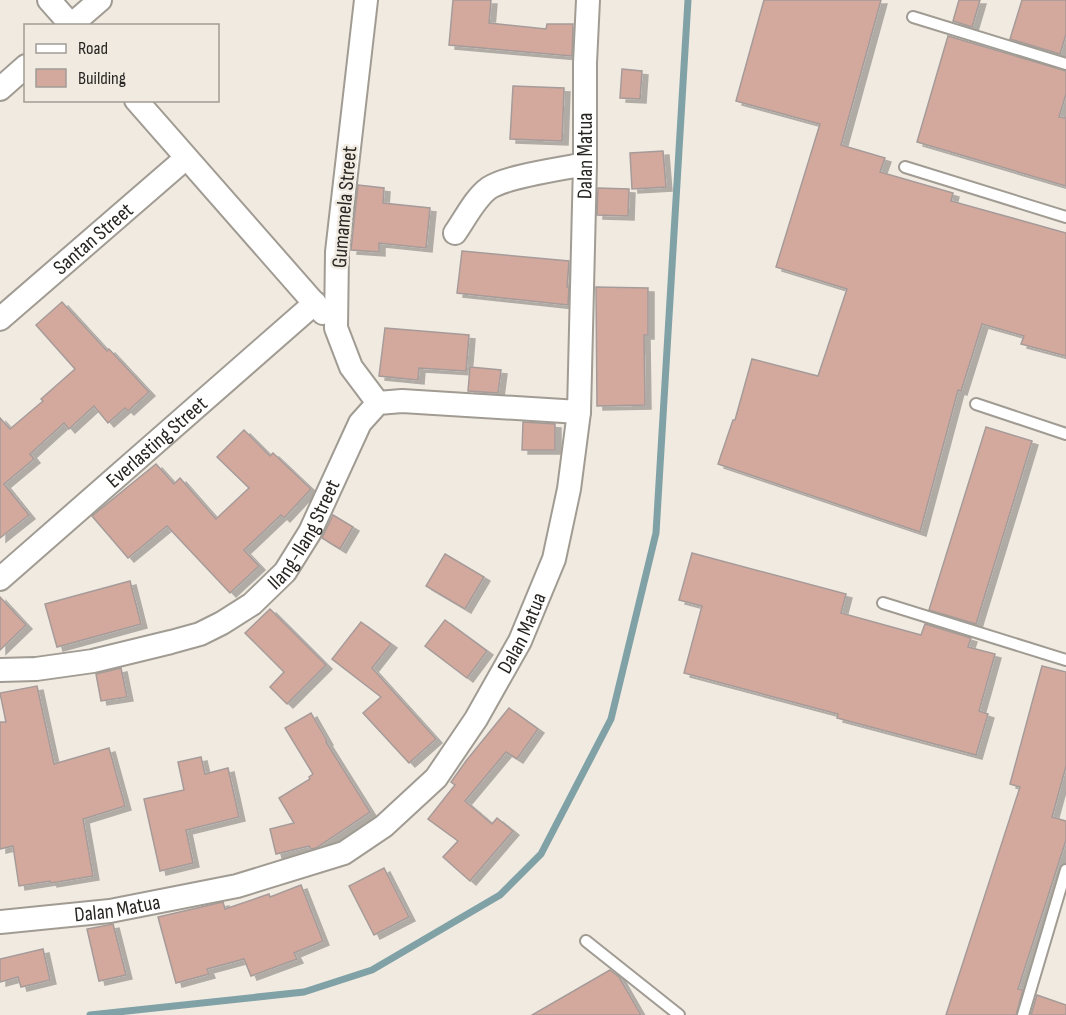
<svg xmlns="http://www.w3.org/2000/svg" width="1066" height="1015" font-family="'Sofia Sans Condensed',sans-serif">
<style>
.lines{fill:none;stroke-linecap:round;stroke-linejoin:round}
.stream{stroke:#80a1a5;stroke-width:7}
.building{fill:#d3a99e;stroke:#a69b99;stroke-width:1.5;filter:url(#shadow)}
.service-casing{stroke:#a19c93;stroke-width:14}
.minor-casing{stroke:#a19c93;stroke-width:26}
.service{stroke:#fff;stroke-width:10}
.minor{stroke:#fff;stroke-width:22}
.labels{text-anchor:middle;stroke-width:5;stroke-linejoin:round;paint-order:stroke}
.street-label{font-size:21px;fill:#282622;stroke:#f0eae1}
</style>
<defs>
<filter id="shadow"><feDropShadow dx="6" dy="4" stdDeviation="0" flood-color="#0004"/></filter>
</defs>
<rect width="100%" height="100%" fill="#f0eae1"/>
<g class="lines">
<!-- stream -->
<path class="stream" d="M90 1015 304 992 372 970 500 895 541 854 611 719 656 533 688 0"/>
</g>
<!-- building -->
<g class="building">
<path d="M453 0H491L489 23 546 29 547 24H573L572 56 449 45Z"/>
<path d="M764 0H881L841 145 885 158 880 172 953 193 951 201 1066 233V356L1021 344 1024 336 982 324 961 391 958 390 920 532 718 464 733 420H735L752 359 818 376 847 289 776 267 820 124 736 101Z"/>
<path d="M959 0H980L972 27 953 21Z"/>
<path d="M1022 0H1066V34L1060 54 1010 39Z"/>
<path d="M948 36 1066 71V94L1059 117 1066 118V186L917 142Z"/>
<path d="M622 69 642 71 640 99 620 98Z"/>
<path d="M513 86 564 88 562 141 510 139Z"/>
<path d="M663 151 666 187 632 189 630 153Z"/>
<path d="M358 185 384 188 383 203 430 208 426 248 379 243V252L351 250Z"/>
<path d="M598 188 629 189 628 216 597 215Z"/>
<path d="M462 251 569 261 567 287H569L568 305 457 293Z"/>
<path d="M596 287 648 288V335H644L645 405 597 406Z"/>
<path d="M62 302 107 351 109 349 149 392 128 411 125 408 108 423 94 406 69 429 64 423 30 454 34 459 4 484 29 515 0 538V418L10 429 43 401 41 399 75 369 36 325Z"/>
<path d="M385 328 469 335 466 371 419 368 418 380 379 376Z"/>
<path d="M470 367 501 370 498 393 468 391Z"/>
<path d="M523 422 555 424V450H522Z"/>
<path d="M986 427 1032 441 976 624 929 610Z"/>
<path d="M244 430 270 456 273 453 311 489 284 518 281 515 244 550 259 566 230 593 167 526 128 558 92 516 156 464 174 484 180 478 216 519 249 488 217 457Z"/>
<path d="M333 515 353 527 340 549 322 538Z"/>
<path d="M692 553 846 594 841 613 921 635 925 624 971 638 968 647 995 654 979 711 988 714 976 755 837 718 838 714 684 673 702 606 679 600Z"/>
<path d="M445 554 484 577 465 609 426 586Z"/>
<path d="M130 581 141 624 57 647 45 604Z"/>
<path d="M0 597 26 625 0 650Z"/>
<path d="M270 609 326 665 287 704 270 687 284 672 245 633Z"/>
<path d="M445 620 487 651 467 678 425 646Z"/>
<path d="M361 622 391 644 372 668 436 739 409 763 363 713 381 697 332 659Z"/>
<path d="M1042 666 1066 672V766L1052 817 1066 821V840L1018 989 1023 990 1016 1015H946L1020 787 1010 784Z"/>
<path d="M121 668 127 697 101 701 96 674Z"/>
<path d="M37 686 54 764 109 748 125 806 83 819 93 876 51 883 50 881 19 886 13 846 0 849V722H6L0 693Z"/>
<path d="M509 708 538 729 517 759 506 752 465 801 492 824 497 818 513 831 470 881 443 857 458 841 428 819 455 785 451 782 466 761Z"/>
<path d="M311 713 327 741 326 742 370 812 316 848 311 849 309 846 276 854 270 829 294 823 279 798 310 779 309 777 313 774 285 728Z"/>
<path d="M201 757 205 774 228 768 239 817 186 830 193 863 160 871 144 799 184 790 178 762Z"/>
<path d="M384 868 409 917 374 935 349 886Z"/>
<path d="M301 885 323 941 294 953 297 959 251 976 244 959 207 969 209 974 176 983 158 917 223 902 225 909 269 894 270 897Z"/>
<path d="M113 924 126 975 99 981 87 929Z"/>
<path d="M43 949 50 980 21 987 18 977 0 982V959Z"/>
<path d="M610 970 619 977 641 1015H532Z"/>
<path d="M1037 995 1066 1005V1015H1031Z"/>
</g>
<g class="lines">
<!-- service casing -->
<g class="service-casing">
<g id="service">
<path d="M913 17 1066 64"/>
<path d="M905 167 1066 217"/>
<path d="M976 404 1066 434"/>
<path d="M883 603 1066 660"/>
<path d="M586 941 679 1015"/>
<path d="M1023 1015 1066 870"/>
</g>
</g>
<!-- minor casing -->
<g class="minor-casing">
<g id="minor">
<path d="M49 0 72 26"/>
<path d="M366 0 337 252 336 328 351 367 378 403"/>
<path d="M70 26 100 0"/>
<path d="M0 89 26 66"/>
<path d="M136 100 323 313"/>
<path d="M455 233C465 219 475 198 489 188 507 176 562 169 585 164"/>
<path id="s1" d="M0 319 186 158"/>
<path id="s2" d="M0 579 315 303"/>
<path id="s3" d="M0 670 36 669 93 661 171 642 200 634 222 623 252 604 285 572 310 532 360 423 378 403 402 401 579 412"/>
<path id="s4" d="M0 922 110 911 237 886 344 853 384 826 436 778 476 719 520 641 554 559 569 489 579 412 585 164V63L588 0"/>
</g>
</g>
<!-- service -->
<use href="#service" class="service"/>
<!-- minor -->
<use href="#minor" class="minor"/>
</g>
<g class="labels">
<!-- street labels -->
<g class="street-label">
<text dy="7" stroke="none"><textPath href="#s4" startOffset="1126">Dalan Matua</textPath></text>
<text transform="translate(344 207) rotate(-85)" y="7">Gumamela Street</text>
<text dy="7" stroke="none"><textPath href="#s1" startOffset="123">Santan Street</textPath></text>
<text dy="7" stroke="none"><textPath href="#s2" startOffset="208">Everlasting Street</textPath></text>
<text dy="7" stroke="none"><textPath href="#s3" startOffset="352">Ilang-Ilang Street</textPath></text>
<text dy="7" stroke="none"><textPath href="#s4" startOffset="640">Dalan Matua</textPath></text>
<text dy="7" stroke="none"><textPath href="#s4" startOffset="118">Dalan Matua</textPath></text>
</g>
</g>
<!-- legend -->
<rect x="24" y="24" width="195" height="78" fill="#f0eae1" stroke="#a09c95" stroke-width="1.5"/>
<rect x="36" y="44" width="30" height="9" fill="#ffffff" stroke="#a09c95" stroke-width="1.5"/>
<text x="78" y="54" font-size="18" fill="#282622">Road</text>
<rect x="36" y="69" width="30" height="18" fill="#d3a99e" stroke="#a09c95" stroke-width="1.5"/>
<text x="78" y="84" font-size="18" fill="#282622">Building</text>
</svg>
